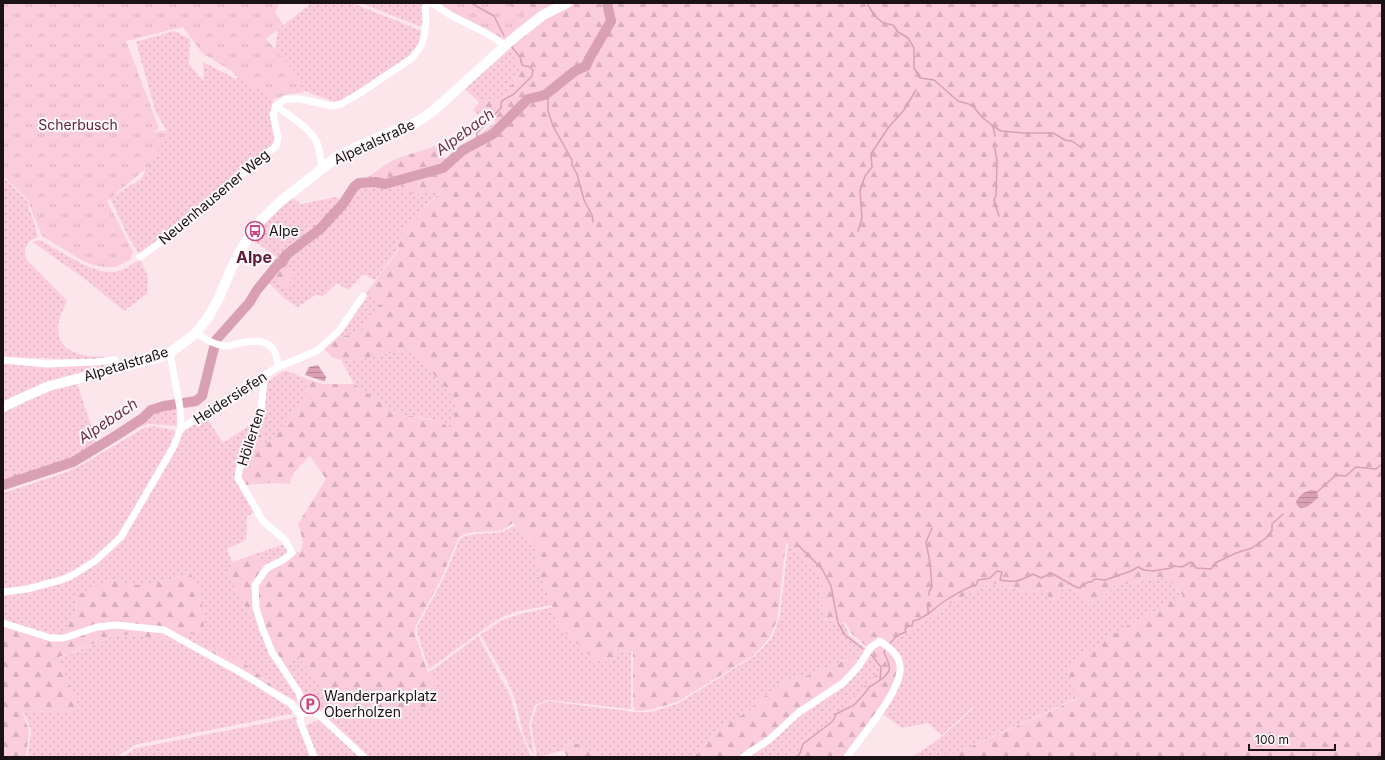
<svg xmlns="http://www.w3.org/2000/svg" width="1385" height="760" font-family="Inter,sans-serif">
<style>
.grass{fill:url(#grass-dots)}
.forest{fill:url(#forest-firs)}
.park{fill:url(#park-tufts)}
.water{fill:url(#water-rules)}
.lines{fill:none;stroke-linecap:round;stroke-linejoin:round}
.stream{stroke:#d99fb3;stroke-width:1.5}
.river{stroke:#d99fb3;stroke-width:10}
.minor{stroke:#fff;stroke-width:7}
.secondary{stroke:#fff;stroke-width:10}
.labels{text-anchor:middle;stroke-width:4;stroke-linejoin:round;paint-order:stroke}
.park-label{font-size:14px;fill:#65213e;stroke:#fdf8f9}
.street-label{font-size:14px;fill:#1b1215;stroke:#fdf8f9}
.poi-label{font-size:14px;fill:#1b1215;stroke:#fdf8f9;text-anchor:start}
.water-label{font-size:15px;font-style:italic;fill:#722d49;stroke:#fdf8f9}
.quarter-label{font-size:16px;font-weight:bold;fill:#5c1b38;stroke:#fdf8f9}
</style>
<defs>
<pattern id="grass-dots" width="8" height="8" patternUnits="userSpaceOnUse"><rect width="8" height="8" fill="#fbcddc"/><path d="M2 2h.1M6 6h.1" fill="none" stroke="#d7afbc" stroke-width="1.8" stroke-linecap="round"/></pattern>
<pattern id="forest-firs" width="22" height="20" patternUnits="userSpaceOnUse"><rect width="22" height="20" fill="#fbcddc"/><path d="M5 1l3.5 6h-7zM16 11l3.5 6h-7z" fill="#d7afbc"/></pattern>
<pattern id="park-tufts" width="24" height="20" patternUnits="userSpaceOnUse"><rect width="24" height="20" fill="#fbcddc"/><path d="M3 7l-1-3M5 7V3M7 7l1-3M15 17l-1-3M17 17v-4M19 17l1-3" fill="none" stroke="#d7afbc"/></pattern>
<pattern id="water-rules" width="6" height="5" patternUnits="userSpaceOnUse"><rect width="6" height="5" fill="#d99fb3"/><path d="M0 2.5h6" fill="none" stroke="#ba8899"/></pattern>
</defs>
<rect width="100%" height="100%" fill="#fce6ec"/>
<!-- grass -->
<g class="grass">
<path d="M312 3H352L422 31 423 37 411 56 341 104 310 93 296 86 275 49 278 29Z"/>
<path d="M361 3H423L425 20 422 26H419Z"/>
<path d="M174 31 190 39 189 64 204 82 203 62 236 79 244 73 277 83 270 114 275 143 140 255 129 238 110 198 141 179 167 131 156 113 136 42Z"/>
<path d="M508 45 521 70 504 97 479 102 463 87Z"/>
<path d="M3 177 27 201 35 226 38 237C27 240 23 249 26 259L67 301C64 309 58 319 58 327 57 355 87 357 107 357L106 359 78 361 77 359 3 357Z"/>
<path d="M402 183 416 195 427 191 442 190C423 206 409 225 394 245L399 248 375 280 363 274 348 290 337 283 322 297 317 294 298 307 285 299 270 284 274 279 285 288 281 260 317 233 352 198 370 186Z"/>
<path d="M290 197 301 204 336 197 342 201 277 257 250 238Z"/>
<path d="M39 240C60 250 96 278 119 271 127 269 134 263 140 259L148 277 147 294 124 311 90 283 33 242Z"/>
<path d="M367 292 382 301 362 331 342 337 338 336Z"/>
<path d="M412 349 458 403 450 429 432 419 399 414 354 384 341 360 347 361Z"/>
<path d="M3 362 111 363 112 365 3 405Z"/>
<path d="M283 371H287L307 379 306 400 264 447V427L257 428 265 384Z"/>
<path d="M76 381 98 445 149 413 173 401H176L179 413 177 426 148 424 138 428 85 461 66 470 20 485 23 479 13 471 3 475V410L24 400Z"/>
<path d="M206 417 223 443 257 420 237 473 255 511 247 517 246 540 227 549 232 562 229 575 249 615 255 609 299 696 298 701H296L271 687 272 684 262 677 204 649 178 634 190 574 148 585H135L110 580 76 602V615L58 636H50L3 621V594L70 580 96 564 113 549 121 539 184 431Z"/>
<path d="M154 426 173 430 177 433 124 526C91 574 57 581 3 590V493L67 472 85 463 144 428Z"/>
<path d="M515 525 535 544 539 572 552 605 518 611 498 619 429 669 418 635 417 627 443 580 460 539C473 531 487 535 501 532 506 531 511 527 515 525Z"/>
<path d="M285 544 287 550V553L279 560 261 559 252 555Z"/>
<path d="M788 544 816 568 821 582 823 619 844 623 849 635 866 649 859 663 850 658 804 677 787 679 758 701 753 709 736 718 712 736 698 753 692 757H603L568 739 564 750 537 757 531 724 537 706 547 701 635 712H651L679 703 756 655 772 638 780 616Z"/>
<path d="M1166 577 1183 597 1130 624 1068 671 1077 698 954 754 949 753 940 757H911C935 745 953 726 973 709L972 708 942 735 928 723 902 728 881 713 889 645 956 600 992 583 1027 592 1038 591 1057 601 1059 593 1064 586 1078 593 1093 604 1100 600 1114 586Z"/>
<path d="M553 607 560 627 611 661 618 650 631 652V709L547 700 535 705 529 724 534 755C520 737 521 714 513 694 505 674 491 654 480 635L500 621 520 614Z"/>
<path d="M119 634 166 639 189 646 289 704 293 711 291 714 134 745 117 757H28L31 730 24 713 23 712 79 710 59 658Z"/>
<path d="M478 636 511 697 518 726 531 757H368L325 718 324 715 340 709 347 717 436 685 428 672 437 667Z"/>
<path d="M870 651 880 666V672L797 752 788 757H745L798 714 833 691Z"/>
<path d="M298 657 325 687 338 706 321 711 310 706 306 702 301 692 282 665Z"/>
<path d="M297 717 313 757H123L136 748Z"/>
<path d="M320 719 361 756 358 757H316L305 726Z"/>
</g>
<!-- forest -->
<g class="forest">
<path d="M434 3H563L505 41Z"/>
<path d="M572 3H1382V757H940L949 753 954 754 1077 699 1068 671 1082 655 1130 624 1183 596 1166 577 1114 586 1100 600 1093 604 1078 593 1064 586 1059 593 1057 601 1038 591 1027 592 992 583 956 600 889 645 880 639 868 648 851 633 846 623 823 619 821 582 816 568 786 543 777 620 770 637 754 655 677 702 650 710 635 711 633 706V652L618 650 611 661 598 663 560 627 539 572 535 544 513 523 501 531 474 532 465 534 459 537 441 579 415 627V635L428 672 436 685 435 706 347 717 325 687 298 657 282 665C279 661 275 657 273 652 267 640 251 596 257 583 265 567 284 557 301 551 305 541 301 534 298 524L326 479 310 456C303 463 290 474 290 484L274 483 243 485 240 471 257 428 264 426 265 446 306 400 307 379 322 384H354L399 414 440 421 450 429 458 403 412 349 347 361 333 358 323 348 338 336 342 337 362 331 382 301 367 292 400 248 394 245 415 217 442 190 427 191 416 195 403 189 401 183 370 186 352 198 317 233 281 260 297 274 285 288 274 280 270 284 264 277 277 257 342 201C346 192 386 163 396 159 408 154 422 151 435 146L446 160 496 122 484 111 477 114 473 110 479 102 504 97 521 70 508 45 526 30Z"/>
<path d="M13 471 23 480 20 485 3 491V475Z"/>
<path d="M252 555 261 559 279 560 254 585 255 609 252 615H249L229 575 232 562Z"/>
<path d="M190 574 197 581 201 588 204 631 184 635 116 622 63 636H58L76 615 77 595 110 580 135 585H148Z"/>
<path d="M3 624 50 640 98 628H117L165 632 189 646 166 639 119 634 59 657 79 710 22 712 29 730 26 757H3Z"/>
<path d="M879 642C887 648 897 654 899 665 902 687 858 739 844 757H788L797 752 879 672 880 666 870 651Z"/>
<path d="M209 645 245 664 272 685 271 687 204 649Z"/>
<path d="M850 658 859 663 851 674 770 738 741 757H692L698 753 712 736 736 718 753 709 758 701 787 679 804 677Z"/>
<path d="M568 739 603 757H567L564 750Z"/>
</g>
<!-- park -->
<g class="park">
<path d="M3 3H280L275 13 284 25 266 39 295 71 304 92 284 95 276 99 240 79 230 70 202 53 183 27 126 41 159 128 154 132 169 130 149 166 107 201 133 252 131 259 116 267H105L93 265 83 261 42 236 27 199 3 176Z"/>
<path d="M434 3H506L527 16 504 39Z"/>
</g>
<!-- water -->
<g class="water">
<path d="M318 365 326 377 325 381H323L305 375 309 367Z"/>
<path d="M1311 490 1317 491 1318 498 1307 507 1300 508 1297 505 1296 501 1303 493Z"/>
</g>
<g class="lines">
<!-- stream -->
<g class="stream">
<path d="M471 3 494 16 504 36"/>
<path d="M867 3 874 15 883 23 893 25 898 32 908 38 914 48V68L920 78 934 80 958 101 972 105 982 117 993 126 1001 131 1023 133H1053L1065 140 1072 141 1082 148"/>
<path d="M545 95 548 97V111L553 126 572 160V165L577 174 584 200 592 215 593 222"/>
<path d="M993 126 995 136"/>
<path d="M476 143 477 133C485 125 493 116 501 108V103L503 100 514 94 532 76 533 70 530 67 522 65 520 57 510 45"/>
<path d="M994 144 997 160 996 196 994 200 999 216"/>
<path d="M858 231 862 218 860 191 865 176 872 167 871 154 888 128 904 110 916 90"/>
<path d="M1317 492 1336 475 1346 476 1356 467 1376 469 1382 464"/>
<path d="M798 545 822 569 831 586 838 623 845 635 863 649"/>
<path d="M929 595V592L932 587 930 563 926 542 932 528"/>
<path d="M928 603V613"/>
<path d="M890 643 898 635 906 632 905 629 908 626H912L913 621C925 619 933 609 942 603 950 597 966 588 976 585L978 580 990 578 997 571 1002 572 1000 580C1015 583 1020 581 1033 574L1041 578 1051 573 1076 587 1080 588 1088 582H1091L1095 579 1105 580 1131 571 1138 567 1144 570 1153 571 1171 568 1174 566 1182 567 1191 562 1196 568 1211 569 1217 562 1236 553 1252 548 1266 538 1272 531V524L1283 514"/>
<path d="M870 653 881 667 880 680"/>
<path d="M794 757 798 756 800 753 803 744 833 721 836 714 854 705 865 693 869 687C873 685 876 683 880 680 894 670 890 667 884 652L886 649"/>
</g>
<!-- river -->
<path class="river" d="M3 485 73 462 117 435 143 418 151 410 164 406 196 401 202 396 216 340 249 303 257 290 279 263H282L286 255 320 229 343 204 354 187 359 183 375 182 385 184 443 168 463 150 493 134 528 99 545 95 575 71 586 66 589 59 611 21 607 3"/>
<!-- minor -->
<g class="minor">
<path d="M432 3 452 16 486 33 505 45"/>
<path d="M276 106C290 116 310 128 317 143 321 151 319 161 323 167"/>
<path d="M140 257 162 241 276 146 278 138 273 114 276 106 286 99H300L332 106 341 104 360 93 412 58 421 46 424 37 426 20 425 8 427 3"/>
<path d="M196 333C206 339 214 345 225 346 231 346 238 343 244 342 266 339 277 344 278 367"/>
<path d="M3 360 47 364 96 362 115 360 117 369"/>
<path d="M266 374 264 379 261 413 239 470 238 478 263 521 285 540 292 553 283 560 267 568 255 585 256 608 263 630 272 652 299 693 303 706 300 721 314 757"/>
<path d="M181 428 199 418 243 388 278 367 300 358 318 350 339 331 363 296"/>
<path d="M3 592 27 589 61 580 71 576 95 561 121 537 173 448 181 428 180 408 170 353"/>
<path d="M3 623 51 638H64L97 627 116 625 164 630 245 675 291 704 300 715"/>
<path d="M300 715 309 712 319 715 364 757"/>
<path d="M743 757 770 739 798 713 843 683 858 667 871 647 880 641C888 647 899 654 900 666 903 690 861 736 847 757"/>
</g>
<!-- secondary -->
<path class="secondary" d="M3 407 22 398 49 386 158 358 170 353 196 333 207 319 218 300 232 267 242 248 255 226 281 201 338 156 370 141 415 123 432 112 515 37 543 15 567 3"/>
</g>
<!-- icons -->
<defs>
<g id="bus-ring" transform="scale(1)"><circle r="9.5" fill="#fdf8f9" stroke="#cd4480" stroke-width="1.5"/><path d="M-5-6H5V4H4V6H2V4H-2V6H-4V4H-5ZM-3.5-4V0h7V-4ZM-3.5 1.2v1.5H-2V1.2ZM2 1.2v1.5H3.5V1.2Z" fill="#cd4480"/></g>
<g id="parking-ring" transform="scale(1)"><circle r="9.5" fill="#fdf8f9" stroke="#cd4480" stroke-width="1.5"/><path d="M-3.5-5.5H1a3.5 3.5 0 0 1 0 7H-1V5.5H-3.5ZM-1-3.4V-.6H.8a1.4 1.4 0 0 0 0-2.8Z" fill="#cd4480"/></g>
</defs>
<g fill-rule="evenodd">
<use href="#bus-ring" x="255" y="231"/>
<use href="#parking-ring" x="310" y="704"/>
</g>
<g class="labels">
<!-- park labels -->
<g class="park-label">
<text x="78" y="130">Scherbusch</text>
</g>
<!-- street labels -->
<g class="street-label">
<text transform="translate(374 142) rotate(-25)" y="5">Alpetalstraße</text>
<text transform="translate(214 197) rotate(-40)" y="5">Neuenhausener Weg</text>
<text transform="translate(126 364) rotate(-17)" y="5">Alpetalstraße</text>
<text transform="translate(230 398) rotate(-33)" y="5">Heidersiefen</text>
<text transform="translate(251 437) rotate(-72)" y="5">Höllerten</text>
</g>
<!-- poi labels -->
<g class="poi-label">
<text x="269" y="236">Alpe</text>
<text x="324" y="701">Wanderparkplatz<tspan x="324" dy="16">Oberholzen</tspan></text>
</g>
<!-- water labels -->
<g class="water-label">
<text transform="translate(465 132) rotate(-36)" y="5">Alpebach</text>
<text transform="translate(108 421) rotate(-34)" y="5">Alpebach</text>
</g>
<!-- quarter labels -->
<g class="quarter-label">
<text x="254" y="263">Alpe</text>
</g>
</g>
<!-- border -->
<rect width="1385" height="760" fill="none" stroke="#1b1215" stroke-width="8"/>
<!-- scale -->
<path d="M1249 744v6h86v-6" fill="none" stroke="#1b1215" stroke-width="2"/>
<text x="1255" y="744" font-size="12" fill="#1b1215" stroke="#fdf8f9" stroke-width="3" paint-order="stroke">100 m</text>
</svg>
